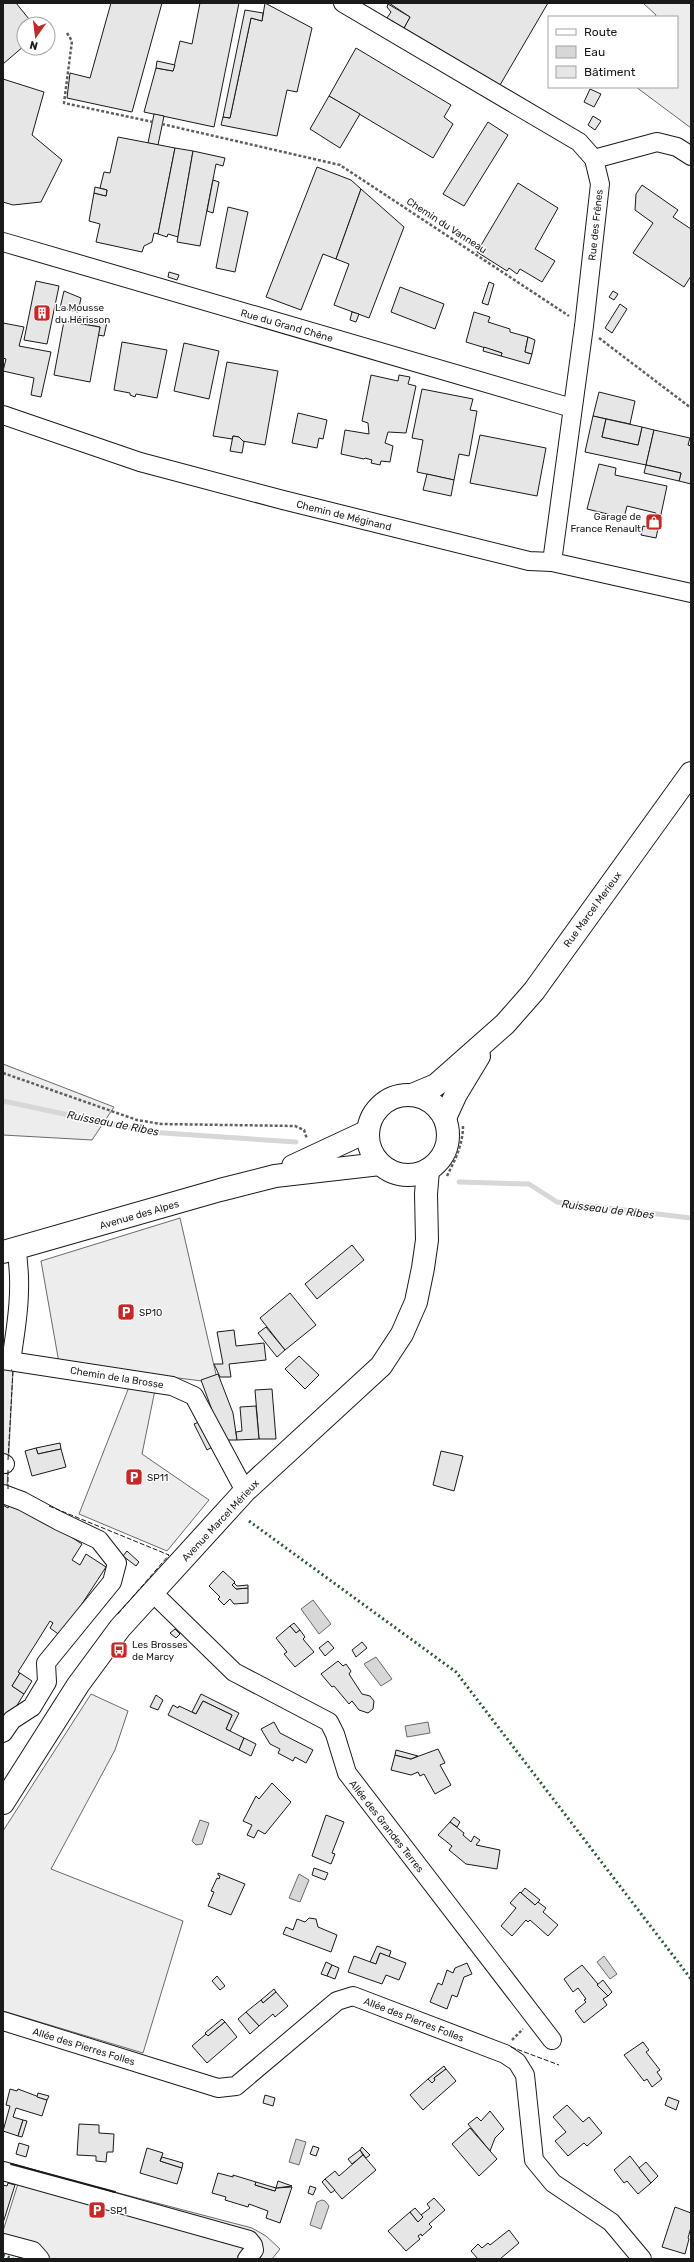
<svg xmlns="http://www.w3.org/2000/svg" width="694" height="2262" font-family="Rubik,sans-serif">
<style>
.built{fill:#ededed;stroke:#6a6a6a}
.water{fill:#d7d7d7;stroke:#6a6a6a}
.lines{fill:none;stroke-linecap:round;stroke-linejoin:round}
.stream{stroke:#d7d7d7;stroke-width:5}
.building{fill:#e6e6e6;stroke:#1a1a1a}
.minor-casing{stroke:#1a1a1a;stroke-width:20}
.major-casing{stroke:#1a1a1a;stroke-width:24}
.path{stroke:#5f5f5f;stroke-width:2.5;stroke-dasharray:3 2;stroke-linecap:butt}
.minor{stroke:#fff;stroke-width:18}
.major{stroke:#fff;stroke-width:22}
.hedge{stroke:#2b5a34;stroke-width:3;stroke-dasharray:2 3;stroke-linecap:butt}
.fence{stroke:#1a1a1a;stroke-width:1;stroke-dasharray:5 2;stroke-linecap:butt}
.wall{stroke:#1a1a1a;stroke-width:2}
.labels{text-anchor:middle;stroke-width:3;stroke-linejoin:round;paint-order:stroke}
.street-label{font-size:10px;fill:#1a1a1a;stroke:#fff}
.poi-label{font-size:10px;fill:#1a1a1a;stroke:#fff;text-anchor:start}
.water-label{font-size:11px;font-style:italic;fill:#1a1a1a;stroke:#fff}
</style>
<rect width="100%" height="100%" fill="#fff"/>
<!-- built -->
<g class="built">
<path d="M643 3H691V128L636 87H677V17H655L656 15Z"/>
<path d="M3 1064 114 1107 92 1140 3 1135Z"/>
<path d="M180 1218 218 1383 59 1363 41 1261Z"/>
<path d="M3 1369 13 1370 7 1489 3 1487Z"/>
<path d="M129 1387 155 1390 142 1454 209 1500 167 1551 79 1514Z"/>
<path d="M91 1694 128 1711 115 1750 51 1869 183 1921 143 2053 3 2011V1831Z"/>
<path d="M23 2168 252 2228 266 2236 280 2249 272 2259H18L19 2254 3 2249V2231Z"/>
</g>
<!-- water -->
<g class="water">
<path d="M313 1600 331 1624 319 1634 301 1609Z"/>
<path d="M376 1657 392 1679 381 1686 364 1664Z"/>
<path d="M428 1722 430 1733 407 1737 405 1726Z"/>
<path d="M200 1820 209 1823 202 1844 196 1845 192 1841Z"/>
<path d="M299 1874 309 1880 300 1902 289 1898Z"/>
<path d="M604 1956 617 1974 610 1979 597 1962Z"/>
<path d="M296 2139 306 2142 299 2165 289 2162Z"/>
<path d="M322 2200 325 2201 329 2206 321 2229 310 2225 317 2202Z"/>
</g>
<g class="lines">
<!-- stream -->
<g class="stream">
<path d="M3 1101 149 1132 296 1142"/>
<path d="M459 1182 529 1184 557 1202 691 1218"/>
</g>
</g>
<!-- building -->
<g class="building">
<path d="M3 3H16L33 24H24V46L3 64Z"/>
<path d="M111 3H162L132 112 67 98 70 73 90 78Z"/>
<path d="M200 3H239L214 127 144 112 156 68 173 71 180 41 192 44Z"/>
<path d="M265 3 312 28 297 92 287 90 277 136 221 125 223 117 230 118 251 18 262 21Z"/>
<path d="M389 3H548L500 85 404 28 410 17Z"/>
<path d="M388 4 410 17 404 28 387 18 391 12 387 7Z"/>
<path d="M245 10 263 13 262 21 251 18 230 118 223 117Z"/>
<path d="M356 48 451 105 444 117 453 124 433 158 329 96Z"/>
<path d="M157 61 175 65 173 71 156 68Z"/>
<path d="M3 79 44 92 32 135 62 160 41 202 13 205 3 202Z"/>
<path d="M590 89 601 94 594 107 584 102Z"/>
<path d="M329 96 360 114 340 148 310 129Z"/>
<path d="M154 114 164 116 158 145 148 143Z"/>
<path d="M593 116 601 121 595 130 588 125Z"/>
<path d="M488 122 508 135 464 206 443 194Z"/>
<path d="M118 137 175 148 158 234 154 233 152 242 144 246 142 252 96 242 100 224 89 221 94 193 106 196 107 190 100 188 104 172 110 173Z"/>
<path d="M175 148 193 151 178 237 168 234 167 237 158 234Z"/>
<path d="M193 151 225 158 223 166 216 164 200 246 177 242Z"/>
<path d="M317 167 351 180 361 189 336 259 323 254 301 310 266 297Z"/>
<path d="M213 180 219 182 213 213 207 211Z"/>
<path d="M518 183 558 208 535 249 555 261 542 282 520 269 517 274 509 268 507 271 477 252Z"/>
<path d="M642 185 678 210 673 217 691 229V276L684 287 633 253 653 223 635 210 636 194Z"/>
<path d="M95 187 107 190 106 196 94 193Z"/>
<path d="M361 189 404 227 369 318 334 305 349 264 336 259Z"/>
<path d="M228 207 248 212 235 272 216 268Z"/>
<path d="M169 272 179 275 177 280 168 277Z"/>
<path d="M36 281 59 286 47 344 24 340Z"/>
<path d="M489 282 494 284 488 305 482 303Z"/>
<path d="M400 287 444 304 435 329 391 312Z"/>
<path d="M64 291 81 298 78 312 60 308Z"/>
<path d="M613 291 618 294 614 300 609 297Z"/>
<path d="M620 304 627 309 612 333 605 328Z"/>
<path d="M352 312 359 314 356 322 350 320Z"/>
<path d="M474 312 490 317 488 322 510 329V332L528 337 525 352 532 354 529 364 501 356 502 353 466 342Z"/>
<path d="M78 316 107 322 104 336 98 335 100 327 77 323Z"/>
<path d="M64 321 100 327 90 382 54 375Z"/>
<path d="M3 323 24 327 19 346 51 352 41 397 31 395 34 378 3 371 6 359 3 358Z"/>
<path d="M528 337 535 340 532 354 525 352Z"/>
<path d="M122 342 167 350 157 398 136 394 135 397 130 395V393L114 390Z"/>
<path d="M184 343 219 351 209 399 174 391Z"/>
<path d="M484 347 502 353 501 356 483 351Z"/>
<path d="M227 362 278 371 265 445 242 441 239 437 233 436 232 439 213 436Z"/>
<path d="M371 375 398 381 399 375 410 377 408 384 416 386 406 433 388 432 385 443 393 446 390 462 381 461 380 465 371 463 372 460 365 458 364 459 341 454 345 430 369 434 368 423 362 421Z"/>
<path d="M422 389 473 399 470 410 477 411 469 456 459 454 454 480 417 472 423 440 412 438Z"/>
<path d="M599 392 635 401 630 424 593 416Z"/>
<path d="M298 413 327 420 323 439 319 438 317 448 292 443Z"/>
<path d="M593 416 606 419 602 437 638 445 642 427 654 430 646 465 585 452Z"/>
<path d="M606 419 642 427 638 445 602 437Z"/>
<path d="M654 430 690 438 688 445 691 446V484L679 481 681 473 646 465Z"/>
<path d="M480 435 546 448 537 496 470 483Z"/>
<path d="M233 436 239 437 244 442 242 453 230 451Z"/>
<path d="M599 464 616 468 615 475 667 486 656 538 641 535 643 526 653 528 656 513 627 506 624 518 587 509Z"/>
<path d="M646 465 681 473 679 481 644 473Z"/>
<path d="M427 474 454 480 451 496 423 490Z"/>
<path d="M352 1245 364 1260 317 1299 305 1284Z"/>
<path d="M290 1293 316 1325 285 1350 260 1318Z"/>
<path d="M266 1327 285 1350 277 1357 258 1333Z"/>
<path d="M234 1330 236 1346 264 1343 266 1360 229 1364 231 1377H220L214 1364H223L217 1332Z"/>
<path d="M299 1356 319 1375 305 1389 285 1369Z"/>
<path d="M218 1374 233 1413 237 1440H223L201 1380Z"/>
<path d="M272 1389 276 1439H259L255 1390Z"/>
<path d="M256 1406 259 1439 237 1440 236 1432 242 1431 240 1407Z"/>
<path d="M199 1422 214 1446 207 1450 194 1424Z"/>
<path d="M60 1443 61 1449 38 1454 36 1448Z"/>
<path d="M36 1448 38 1454 61 1449 66 1467 32 1476 25 1451Z"/>
<path d="M441 1451 463 1456 454 1491 433 1485Z"/>
<path d="M11 1502 36 1514 82 1544 72 1560 80 1565 86 1554 106 1567 61 1636 50 1628 53 1623 50 1621 18 1672 20 1673 12 1686 24 1694 6 1723H3V1505L8 1508Z"/>
<path d="M127 1551 139 1562 136 1566 123 1556Z"/>
<path d="M223 1571 235 1582 232 1585 236 1589 248 1588V1603L234 1604 230 1599 224 1605 218 1599 220 1597 209 1586Z"/>
<path d="M234 1583 237 1586 248 1585V1588L236 1589 232 1585Z"/>
<path d="M294 1623 300 1630 296 1633 290 1626Z"/>
<path d="M290 1626 296 1633 300 1630 305 1637 303 1639 314 1652 295 1667 284 1654 287 1652 276 1638Z"/>
<path d="M175 1629 180 1634 176 1638 170 1633Z"/>
<path d="M328 1641 334 1648 325 1656 319 1648Z"/>
<path d="M362 1642 367 1648 356 1657 352 1650Z"/>
<path d="M338 1661 343 1666 346 1664 351 1671 349 1674 362 1694 370 1696 374 1701 373 1709 368 1713 359 1710 352 1701 349 1704 334 1686 332 1687 321 1674Z"/>
<path d="M20 1673 32 1681 24 1694 12 1686Z"/>
<path d="M201 1694 239 1713 230 1731 226 1729 232 1715 203 1701 196 1714 192 1712Z"/>
<path d="M156 1695 163 1700 158 1710 150 1707Z"/>
<path d="M203 1701 232 1715 226 1729 244 1738 239 1750 168 1715 173 1705 178 1708 179 1706 196 1714Z"/>
<path d="M274 1722 280 1733 313 1750 306 1763 295 1757 293 1761 278 1753 280 1749 270 1744 261 1729Z"/>
<path d="M244 1738 256 1744 251 1756 239 1750Z"/>
<path d="M438 1749 445 1763 440 1765 451 1785 435 1794 424 1774 420 1776 418 1772 411 1775 391 1770 395 1755 411 1759Z"/>
<path d="M396 1750 418 1756 411 1759 395 1755Z"/>
<path d="M272 1783 291 1802 265 1834 258 1830 254 1838 247 1835 252 1825 243 1821 256 1796 259 1799Z"/>
<path d="M326 1815 344 1822 332 1853 335 1854 331 1864 312 1856Z"/>
<path d="M454 1817 460 1822 457 1827 450 1822Z"/>
<path d="M450 1822 464 1833 463 1835 471 1842 474 1836 480 1840 476 1845 500 1850 497 1869 466 1864 449 1850 452 1846 438 1835Z"/>
<path d="M314 1868 328 1873 325 1880 312 1875Z"/>
<path d="M218 1873 245 1884 231 1915 208 1906 214 1892 211 1891 217 1878 219 1879 220 1876 218 1875Z"/>
<path d="M525 1888 540 1900 535 1905 521 1893Z"/>
<path d="M520 1892 535 1905 538 1902 546 1908 543 1912 558 1925 548 1936 530 1920 528 1922 526 1920 512 1936 501 1926 516 1908 510 1903Z"/>
<path d="M309 1918 316 1919 318 1927 337 1935 331 1952 283 1934 286 1927 293 1930 297 1919 305 1922Z"/>
<path d="M377 1946 391 1951 389 1957 380 1953 376 1964 370 1962Z"/>
<path d="M380 1953 406 1963 399 1980 386 1975 382 1984 348 1972 354 1956 376 1964Z"/>
<path d="M326 1962 332 1965 327 1976 321 1974Z"/>
<path d="M467 1963 472 1974 464 1977 457 1997 452 1995 447 2009 430 2002 438 1983 442 1985 447 1970 453 1973 455 1968Z"/>
<path d="M332 1965 339 1968 335 1979 327 1976Z"/>
<path d="M582 1965 608 1996 603 1999 607 2005 584 2023 575 2011 586 2002 584 2000 586 1999 578 1988 573 1992 564 1979Z"/>
<path d="M217 1976 225 1986 220 1990 212 1981Z"/>
<path d="M603 1980 612 1992 608 1996 597 1985Z"/>
<path d="M274 1989 276 1992 263 2003 261 2000Z"/>
<path d="M276 1992 288 2006 275 2017 273 2014 259 2026 246 2012 261 2000 263 2003Z"/>
<path d="M246 2012 259 2026 250 2034 238 2019Z"/>
<path d="M222 2019 225 2022 208 2036 205 2033Z"/>
<path d="M225 2022 237 2037 207 2063 192 2046 206 2034 208 2036Z"/>
<path d="M643 2042 649 2050 646 2052 660 2070 657 2072 662 2079 652 2087 647 2079 644 2081 624 2055Z"/>
<path d="M444 2066 446 2069 434 2078 435 2080 432 2083 428 2079Z"/>
<path d="M446 2069 456 2081 423 2110 410 2095 428 2079 432 2083 435 2080 434 2078Z"/>
<path d="M10 2089 17 2091 18 2089 47 2100 42 2116 16 2108 13 2117 23 2120 18 2136 3 2131 10 2106 6 2105Z"/>
<path d="M38 2093 49 2096 47 2100 37 2097Z"/>
<path d="M265 2095 275 2098 273 2106 263 2103Z"/>
<path d="M668 2097 679 2101 676 2110 665 2105Z"/>
<path d="M567 2105 583 2122 589 2117 602 2133 587 2146 584 2143 568 2156 555 2141 566 2132 553 2117Z"/>
<path d="M490 2111 504 2129 495 2138 490 2151 468 2124 477 2117 481 2121Z"/>
<path d="M23 2120 27 2121 22 2137 18 2136Z"/>
<path d="M79 2124 99 2125V2133L114 2134 113 2152H107L106 2162 96 2161V2156L77 2155Z"/>
<path d="M470 2128 497 2159 479 2176 452 2144Z"/>
<path d="M19 2143 29 2146 26 2157 16 2154Z"/>
<path d="M313 2146 319 2148 316 2156 310 2154Z"/>
<path d="M362 2147 370 2155 366 2158 360 2150Z"/>
<path d="M147 2148 163 2153 160 2161 182 2168 177 2184 140 2173Z"/>
<path d="M360 2150 363 2155 352 2164 348 2159Z"/>
<path d="M363 2155 376 2170 342 2199 325 2179 335 2171 339 2176Z"/>
<path d="M630 2156 651 2183 638 2194 627 2181 624 2183 614 2170Z"/>
<path d="M162 2157 183 2163 182 2168 160 2161Z"/>
<path d="M646 2162 658 2176 651 2183 639 2168Z"/>
<path d="M218 2173 233 2177V2175L256 2182 255 2185 275 2191 276 2188 292 2187 280 2223 266 2218 268 2211 249 2204 248 2207 225 2200 226 2197 212 2193Z"/>
<path d="M325 2179 335 2190 331 2193 322 2182Z"/>
<path d="M278 2181 292 2186 276 2188Z"/>
<path d="M256 2182 276 2188 275 2191 255 2185Z"/>
<path d="M8 2183 15 2185 3 2223V2185L7 2186Z"/>
<path d="M310 2186 316 2188 313 2195 308 2193Z"/>
<path d="M434 2198 445 2210 429 2224 432 2227 422 2236 421 2234 418 2236 420 2239 406 2251 388 2231 410 2212 418 2222 423 2217 421 2215 430 2208 427 2204Z"/>
<path d="M675 2207 691 2213V2227L688 2238 689 2239 685 2254 662 2247Z"/>
<path d="M415 2208 423 2217 418 2222 410 2212Z"/>
<path d="M509 2230 519 2243 500 2259H478L471 2251 478 2244 482 2248 488 2243 490 2245Z"/>
</g>
<g class="lines">
<!-- minor casing -->
<g class="minor-casing">
<g id="minor">
<path d="M343 3 579 142 594 159 600 184 584 326 552 562"/>
<path d="M594 159 657 142 677 147 691 156"/>
<path d="M3 242 572 408"/>
<path d="M3 415 140 462 283 500 529 561 552 562 691 593"/>
<path d="M3 1360 172 1386 194 1396 245 1491"/>
<path d="M11 1361C17 1323 23 1286 16 1248"/>
<path d="M3 1463 5 1464"/>
<path d="M3 1494 22 1501 59 1521 99 1540 117 1563 112 1582 46 1663 47 1682 32 1707 12 1720 3 1733"/>
<path d="M152 1592 234 1672 329 1722 335 1734 347 1773 552 2040"/>
<path d="M3 2021 218 2088 236 2086 337 2001 353 1996 505 2054 517 2062 525 2075 534 2160 553 2183 611 2222 642 2259"/>
<path d="M3 2171 249 2240 253 2245 254 2250 247 2259"/>
<path d="M3 2243 33 2251 40 2259"/>
</g>
</g>
<!-- major casing -->
<g class="major-casing">
<g id="major">
<circle cx="408" cy="1135" r="40"/>
<path d="M412 1095 436 1085 505 1024 534 991 691 773"/>
<path d="M445 1118 456 1094 479 1056"/>
<path d="M293 1166 368 1131"/>
<path d="M3 1252 220 1190 275 1176 380 1164"/>
<path d="M3 1803 78 1685 120 1628 245 1491 381 1366 402 1334 416 1302 423 1268 427 1240 426 1194 428 1170"/>
</g>
</g>
<!-- path -->
<g class="path">
<path d="M67 33 72 41 64 103 153 122"/>
<path d="M162 124 340 165 569 316"/>
<path d="M599 338 691 408"/>
<path d="M3 1073 137 1120 161 1124 295 1126 304 1130 307 1139"/>
<path d="M447 1176C455 1160 463 1144 463 1126"/>
<path d="M512 2040 523 2029"/>
</g>
<!-- minor -->
<use href="#minor" class="minor"/>
<!-- major -->
<use href="#major" class="major"/>
<!-- hedge -->
<g class="hedge">
<path d="M249 1521 456 1672 691 1979"/>
<path d="M3 2255 13 2259"/>
</g>
<!-- fence -->
<g class="fence">
<path d="M8 1460 13 1370H11"/>
<path d="M8 1489V1470"/>
<path d="M49 1506 169 1555 117 1615"/>
<path d="M511 2047 559 2065"/>
</g>
<!-- wall -->
<path class="wall" d="M11 2164 115 2192"/>
</g>
<!-- icons -->
<defs>
<g id="building-square" transform="scale(0.9)"><rect x="-9" y="-9" width="18" height="18" rx="4" fill="#c62828" stroke="#fff"/><path d="M-4-6H4V6H1V3H-1V6H-4ZM-2.5-4.3h1.7v1.8h-1.7ZM.8-4.3h1.7v1.8H.8ZM-2.5-1h1.7V.8h-1.7ZM.8-1h1.7V.8H.8Z" fill="#fff"/></g>
<g id="shop-square" transform="scale(0.9)"><rect x="-9" y="-9" width="18" height="18" rx="4" fill="#c62828" stroke="#fff"/><path d="M-5-2.5h2.3a2.7 3.5 0 0 1 5.4 0H5L5.5 6h-11ZM-1.5-2.5h3a1.5 2.3 0 0 0-3 0Z" fill="#fff"/></g>
<g id="parking-square" transform="scale(0.9)"><rect x="-9" y="-9" width="18" height="18" rx="4" fill="#c62828" stroke="#fff"/><path d="M-3.5-5.5H1a3.5 3.5 0 0 1 0 7H-1V5.5H-3.5ZM-1-3.4V-.6H.8a1.4 1.4 0 0 0 0-2.8Z" fill="#fff"/></g>
<g id="bus-square" transform="scale(0.9)"><rect x="-9" y="-9" width="18" height="18" rx="4" fill="#c62828" stroke="#fff"/><path d="M-5-6H5V4H4V6H2V4H-2V6H-4V4H-5ZM-3.5-4V0h7V-4ZM-3.5 1.2v1.5H-2V1.2ZM2 1.2v1.5H3.5V1.2Z" fill="#fff"/></g>
</defs>
<g fill-rule="evenodd">
<use href="#building-square" x="42" y="313"/>
<use href="#shop-square" x="654" y="522"/>
<use href="#parking-square" x="126" y="1312"/>
<use href="#parking-square" x="134" y="1477"/>
<use href="#bus-square" x="119" y="1650"/>
<use href="#parking-square" x="97" y="2210"/>
</g>
<g class="labels">
<!-- street labels -->
<g class="street-label">
<text transform="translate(447 225) rotate(33)" y="4">Chemin du Vanneau</text>
<text transform="translate(595 225) rotate(-84)" y="4">Rue des Frênes</text>
<text transform="translate(287 325) rotate(16)" y="4">Rue du Grand Chêne</text>
<text transform="translate(344 515) rotate(14)" y="4">Chemin de Méginand</text>
<text transform="translate(592 909) rotate(-54)" y="4">Rue Marcel Merieux</text>
<text transform="translate(139 1214) rotate(-16)" y="4">Avenue des Alpes</text>
<text transform="translate(117 1377) rotate(9)" y="4">Chemin de la Brosse</text>
<text transform="translate(220 1520) rotate(-47)" y="4">Avenue Marcel Mérieux</text>
<text transform="translate(387 1826) rotate(52)" y="4">Allée des Grandes Terres</text>
<text transform="translate(414 2019) rotate(21)" y="4">Allée des Pierres Folles</text>
<text transform="translate(84 2046) rotate(17)" y="4">Allée des Pierres Folles</text>
</g>
<!-- poi labels -->
<g class="poi-label">
<text x="55" y="311">La Mousse<tspan x="55" dy="12">du Hérisson</tspan></text>
<text x="641" y="520" text-anchor="end">Garage de<tspan x="641" dy="12">France Renault</tspan></text>
<text x="139" y="1316">SP10</text>
<text x="147" y="1481">SP11</text>
<text x="132" y="1648">Les Brosses<tspan x="132" dy="12">de Marcy</tspan></text>
<text x="110" y="2214">SP1</text>
</g>
<!-- water labels -->
<g class="water-label">
<text transform="translate(113 1123) rotate(11)" y="4">Ruisseau de Ribes</text>
<text transform="translate(608 1209) rotate(7)" y="4">Ruisseau de Ribes</text>
</g>
</g>
<!-- border -->
<rect width="694" height="2262" fill="none" stroke="#1a1a1a" stroke-width="8"/>
<!-- legend -->
<rect x="548" y="16" width="130" height="72" fill="#ffffff" stroke="#a3a3a3"/>
<rect x="556" y="29" width="20" height="6" fill="#ffffff" stroke="#a3a3a3"/>
<text x="584" y="36" font-size="12" fill="#1a1a1a">Route</text>
<rect x="556" y="46" width="20" height="12" fill="#d7d7d7" stroke="#a3a3a3"/>
<text x="584" y="56" font-size="12" fill="#1a1a1a">Eau</text>
<rect x="556" y="66" width="20" height="12" fill="#e6e6e6" stroke="#a3a3a3"/>
<text x="584" y="76" font-size="12" fill="#1a1a1a">Bâtiment</text>
<!-- north arrow -->
<g transform="translate(36 36) rotate(194)"><circle r="19" fill="#ffffff" stroke="#a3a3a3"/>
<path d="M0-3L7 15L0 10L-7 15Z" fill="#c62828"/>
<text y="-6" font-size="11" font-weight="bold" text-anchor="middle" fill="#1a1a1a">N</text>
</g>
</svg>
